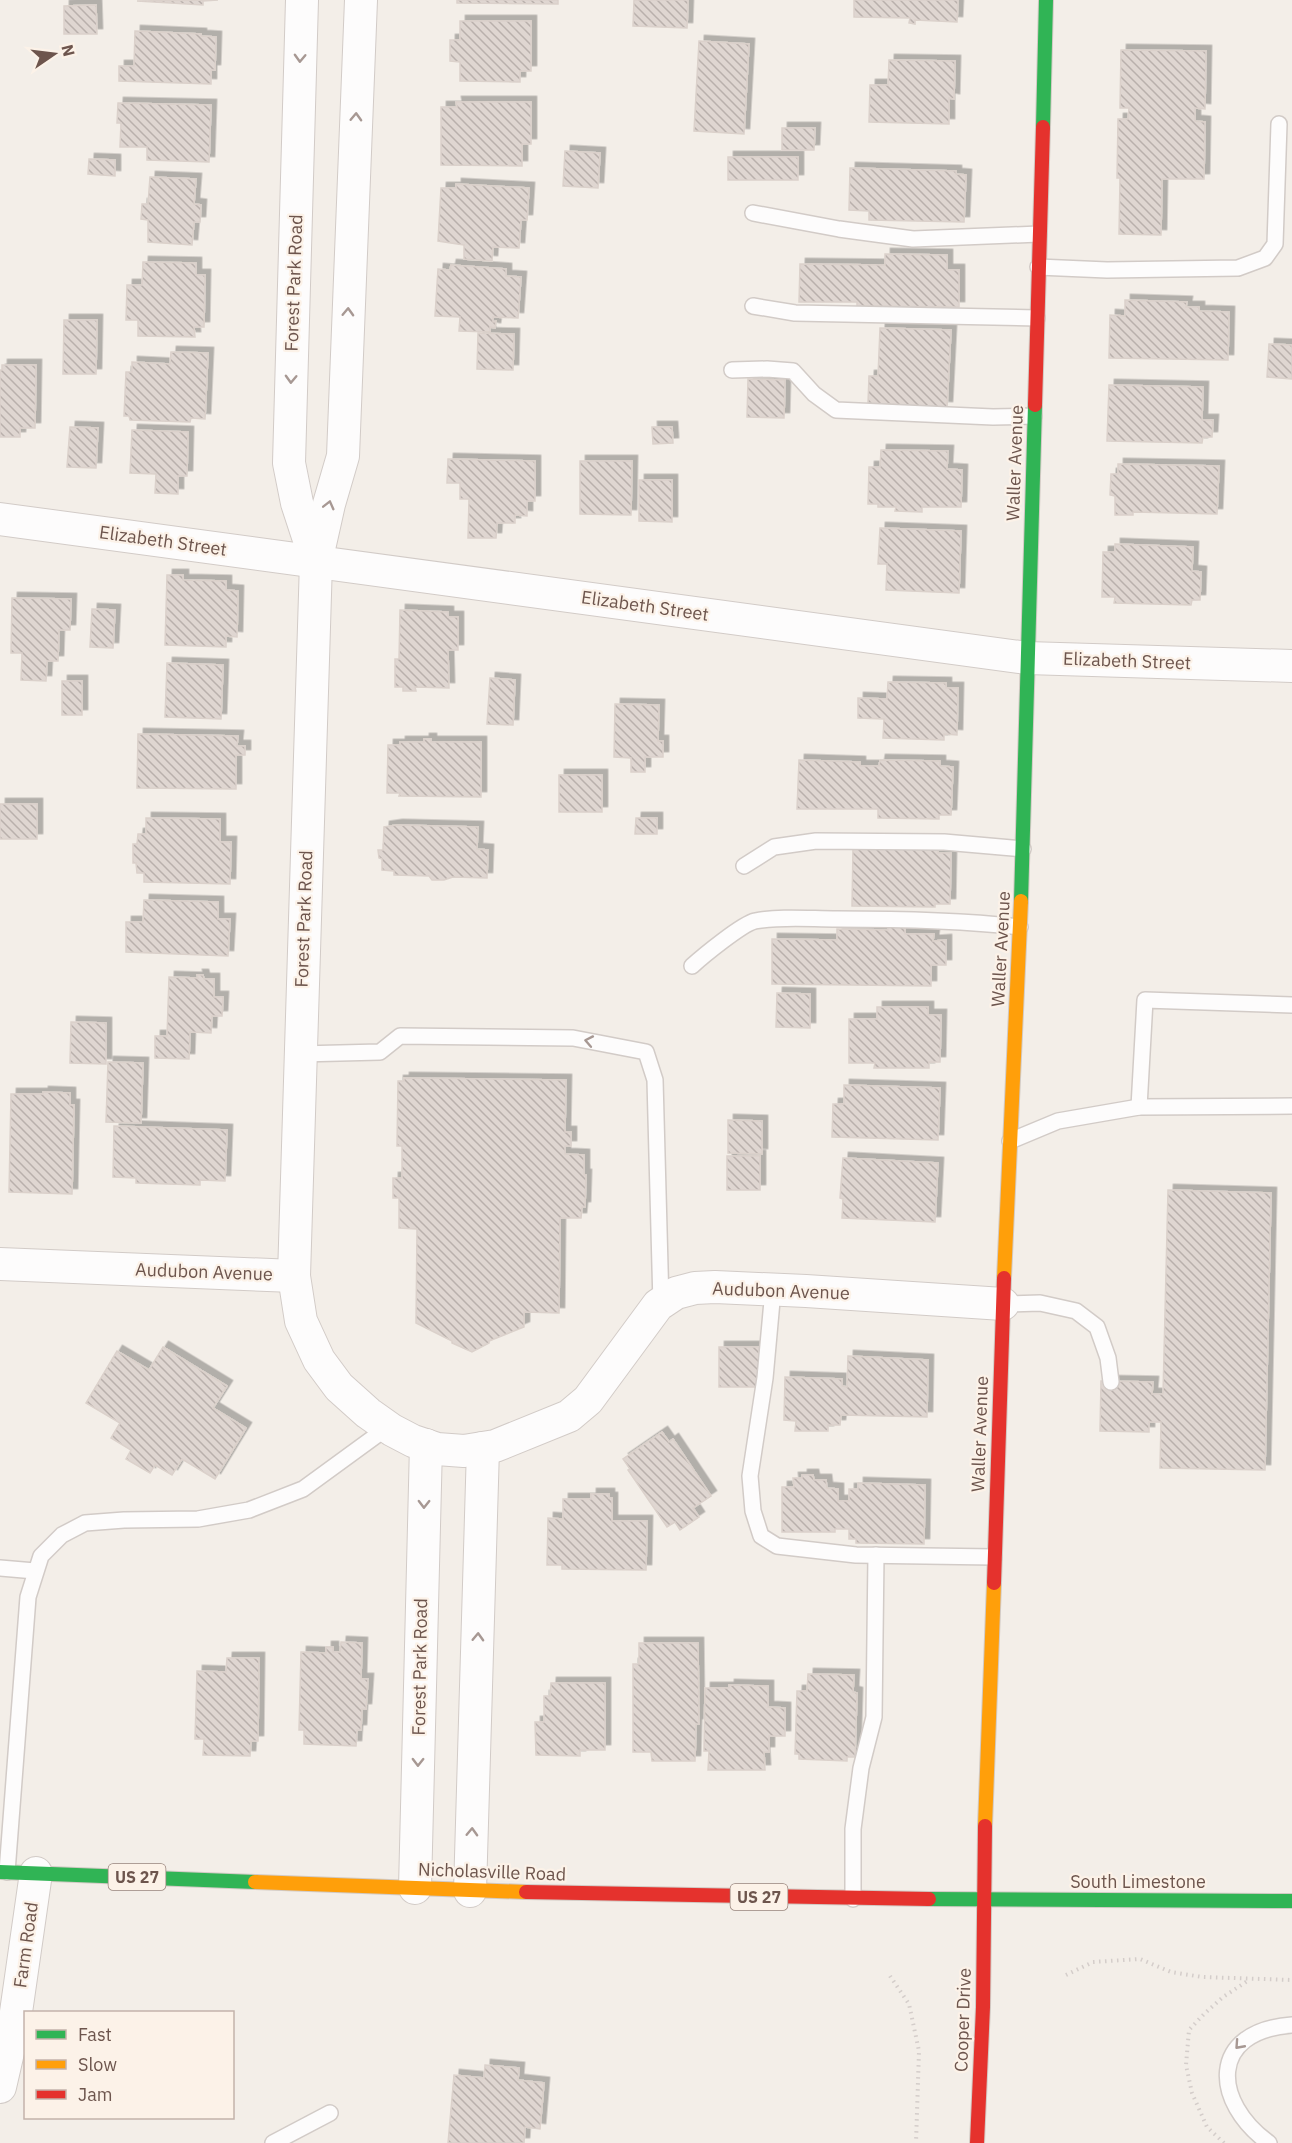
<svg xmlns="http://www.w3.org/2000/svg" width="1292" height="2143" font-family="'IBM Plex Sans',sans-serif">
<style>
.building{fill:url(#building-back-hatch);stroke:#dbd1cb;stroke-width:1.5;filter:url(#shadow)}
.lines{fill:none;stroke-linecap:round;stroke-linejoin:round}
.lane-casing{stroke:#d2cbc7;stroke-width:18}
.street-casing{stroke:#d2cbc7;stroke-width:34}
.fast-casing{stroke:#d2cac4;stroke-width:16}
.slow-casing{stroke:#d2cac4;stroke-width:16}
.jam-casing{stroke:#d2cac4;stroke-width:16}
.path{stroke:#d4cdca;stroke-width:4;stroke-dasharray:1.5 4.5;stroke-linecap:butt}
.lane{stroke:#fdfcfc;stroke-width:15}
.street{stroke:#fdfcfc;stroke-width:32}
.fast{stroke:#30b455;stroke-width:14}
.slow{stroke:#ff9f0a;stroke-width:14}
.jam{stroke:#e5322d;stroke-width:14}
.oneway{stroke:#a79893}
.labels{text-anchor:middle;stroke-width:4.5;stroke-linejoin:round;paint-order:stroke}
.shield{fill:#fcf2e8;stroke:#98847c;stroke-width:1.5}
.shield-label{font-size:16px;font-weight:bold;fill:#6d554d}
.street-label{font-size:18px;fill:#6d554d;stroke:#fcf2e8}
</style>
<defs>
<pattern id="building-back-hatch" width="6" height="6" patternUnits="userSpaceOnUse" patternTransform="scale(1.5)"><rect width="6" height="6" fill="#dfd6d1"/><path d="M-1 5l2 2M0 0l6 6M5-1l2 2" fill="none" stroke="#b9b0ac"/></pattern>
<filter id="shadow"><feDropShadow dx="5.5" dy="-5.5" stdDeviation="0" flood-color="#0004"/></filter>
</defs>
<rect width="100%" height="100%" fill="#f3eee8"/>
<!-- building -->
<g class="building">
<path d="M218 0 203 1V5L137 1Z"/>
<path d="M457 0H558V4L457 3Z"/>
<path d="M634 0H688L687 28 633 26Z"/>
<path d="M854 0H958L957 22 915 20V24L909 23 910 18 854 17Z"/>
<path d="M96 5 97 34H64V6Z"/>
<path d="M460 21H531V71H520V82L460 81V62L450 61V40H460Z"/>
<path d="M135 31 201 34V36L216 37 215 70H211V84L119 81V66H134Z"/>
<path d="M699 41 749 44 744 134 694 131Z"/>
<path d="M1121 50 1206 51 1205 109 1195 108V121L1205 122 1204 179H1162L1161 235 1119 234 1120 178H1117L1118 119H1128L1129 108H1120Z"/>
<path d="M889 60 955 61 954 99 949 98V124L869 122 870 85H888Z"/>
<path d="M456 102H531V144H522V166L441 165V107H457Z"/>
<path d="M118 103 211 105 209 162 147 160V147H120L121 123H117Z"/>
<path d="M782 128H815L814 150H782Z"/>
<path d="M565 151 600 153 598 188 563 186Z"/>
<rect x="728" y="157" width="70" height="23"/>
<path d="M89 159 115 160V176L88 174Z"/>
<path d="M850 168 956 171V174L966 175 964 222 869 220V211L849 210Z"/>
<path d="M150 177 196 179 194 204 201 205 200 222H194L192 245 148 242V220L141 219 142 204H148Z"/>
<path d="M456 184 529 188 527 220H521L519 248 493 247 492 261 464 259V245L438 241 441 188H456Z"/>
<path d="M885 254 947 255V270H959V307L857 306V302H799L800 264 885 265Z"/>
<path d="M143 262 196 263V275H205L204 327H194L195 337 138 336V320H126L127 285H142Z"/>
<path d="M451 265 506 269V276L521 277 518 318 493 317V322L496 321 495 328 490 327V332L459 331 460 317 435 316 438 269 450 270Z"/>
<path d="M1125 300 1187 302 1186 307H1199V311L1229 312 1228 360 1109 358 1110 315 1125 316Z"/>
<path d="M64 320H97L96 374H63Z"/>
<path d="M880 328 951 330 947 407 868 403 869 376H878Z"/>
<path d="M478 333 514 334 513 370 477 369Z"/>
<path d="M1269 344 1292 345V379L1267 377Z"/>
<path d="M171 352 208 353 205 419 191 418 190 422 130 420 129 416H124L126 372H132V362L170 364Z"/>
<path d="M2 365H36L35 428H20V437H0V370H2Z"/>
<path d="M748 379 785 380 784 418 747 417Z"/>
<path d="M1109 385 1203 387 1202 420H1213L1212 437H1203L1202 443 1107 441Z"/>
<path d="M70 427 98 428 96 468 67 467Z"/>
<path d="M652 427H672L673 443 653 444Z"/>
<path d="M132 430 188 432 187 476H178V494L155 493 156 474 130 473Z"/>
<path d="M881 450 948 451 947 469 962 470 961 507H922V512L895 511 896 507H878V504H868L869 467H880Z"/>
<path d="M448 459 535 461V501H527V516L515 515V523H497L496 538H468L469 499H460V483H447Z"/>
<path d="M580 461H632L631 515 580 514Z"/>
<path d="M1118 464 1219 466 1217 514 1133 512V515H1115V496L1110 495 1111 474H1118Z"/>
<path d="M639 480H672V522L639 521Z"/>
<path d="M880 528 961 531 959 593 886 590 887 564H878Z"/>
<path d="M1115 544 1193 547 1192 571 1201 572 1200 600H1192L1191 605 1114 603 1115 597H1102L1103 552H1115Z"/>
<path d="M167 575H183V580L226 581V590L238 591 237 637 226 636V647L165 645Z"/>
<path d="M12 598 71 599 70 630H59L58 661H47L46 681 21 680 22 653H11Z"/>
<path d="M92 609 115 610 113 648 90 647Z"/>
<path d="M400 610 448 612V617H458V650H448L449 688 415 687 416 691H403V687H395V659H399Z"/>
<path d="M167 663 223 665 221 719 165 717Z"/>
<path d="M490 678 515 680 513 725 487 724Z"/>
<rect x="62" y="681" width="20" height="34"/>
<path d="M888 682 946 683V688H958L957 735 944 734V740L883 738 884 719 858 718V698L887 699Z"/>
<path d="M615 704 659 705 658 741H663V757H645V772H631V758L614 757Z"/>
<path d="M138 734 238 736 237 746H245V755H236V789L137 788Z"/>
<path d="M424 739H431V742H481V797L399 796 400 793H387L388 745H400V742H424Z"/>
<path d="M799 760 860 762V766H879L880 760 940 761V766L953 767 951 815H939V819L878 818V809H797Z"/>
<rect x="559" y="775" width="43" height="37"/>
<rect x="0" y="804" width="37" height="35"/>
<path d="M146 818 220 819V842H231L230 884 144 882V873H137L136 863H133V844H137L138 834H146Z"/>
<path d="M636 818H657V834H635Z"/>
<path d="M397 825 478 827 477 849 488 850 487 878 453 877 444 880H432L429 876 394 875V871L382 870V859L379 858 378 850H383L384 827Z"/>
<path d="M853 847 938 849V853H951L950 904H935V907L852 906Z"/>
<path d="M144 900 218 902V919H230L228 956 126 952V922H143Z"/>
<path d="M888 924H905V934H934L933 941 946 940V965H931V986L772 984V939L837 940V929L888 930Z"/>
<path d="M197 975H203L204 979H214V997H223L222 1016H212L211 1033 190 1032 189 1059 155 1058V1036H167L169 977 198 978Z"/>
<path d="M777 993 810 994V1028L776 1027Z"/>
<path d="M877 1007H928V1015H941L940 1062H929V1068H874L875 1063H849V1019H877Z"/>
<path d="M71 1022 106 1023V1064L70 1063Z"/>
<path d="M108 1062 143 1063 141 1123 106 1122Z"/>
<path d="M404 1078 566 1080 565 1132H571V1146H565V1154L584 1155V1175H586L585 1207H582L581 1218H560L559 1313 524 1312V1327L489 1341V1343L472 1352 452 1343V1341L416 1323 417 1229 399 1228V1198H393V1178H402V1146H397L398 1081H404Z"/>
<path d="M844 1085 940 1088 938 1140 832 1137 833 1104H844Z"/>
<path d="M43 1092 70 1093V1105H74L72 1194 9 1192 11 1094H43Z"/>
<path d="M728 1120 762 1121V1154L728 1153Z"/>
<path d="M114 1126 227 1130 225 1181 200 1180V1185L136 1183V1178L113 1177Z"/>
<rect x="727" y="1156" width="33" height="34"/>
<path d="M843 1158 938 1163 935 1222 842 1218 843 1199 840 1198Z"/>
<path d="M1168 1190 1271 1193 1265 1470 1160 1468 1161 1422H1149V1432L1100 1431 1101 1381 1153 1382 1152 1394H1163Z"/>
<path d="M163 1347 227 1386 213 1408 246 1428 215 1479 182 1459 172 1475 155 1465 150 1473 126 1459 131 1450 111 1438 120 1423 86 1403 117 1351 149 1370Z"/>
<rect x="719" y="1347" width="40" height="40"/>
<path d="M848 1356 928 1360 927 1417 841 1415 840 1425H828V1431H795L796 1421 784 1420 785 1377 842 1379V1386L847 1387Z"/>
<path d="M662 1432 669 1442 673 1439 711 1496 693 1508 699 1517 680 1530 675 1522 667 1527 628 1470 630 1469 623 1459Z"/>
<path d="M802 1475H813L814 1480H826L827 1488 838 1489V1501H849V1489H858V1483L925 1485 924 1544 856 1543V1539H849V1529H835V1532H782V1487H794L793 1478H802Z"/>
<path d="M591 1494H609V1498H612V1521H647L646 1570 562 1569V1565H547L548 1518 563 1519V1499H591Z"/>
<path d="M341 1642 362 1643 361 1679H368L366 1709H362L361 1730H357L356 1746 304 1744V1730H299L301 1652 326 1653V1647H333V1652H340Z"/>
<path d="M639 1643H698L699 1724H696L695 1761H652L651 1752H633V1664H639Z"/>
<path d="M227 1658H259L258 1741H251L250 1756 203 1755 204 1739H195L197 1671 226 1672Z"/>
<path d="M808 1674 854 1675 853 1692 857 1693 855 1757H847V1761L799 1759V1754H795L797 1691H807Z"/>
<path d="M551 1683H605V1750H580V1756L536 1755 535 1722H544V1696H550Z"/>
<path d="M729 1685 768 1686V1707L785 1708V1736H769V1752H764L765 1770H708L709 1751H704L705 1688H729Z"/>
<path d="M485 2065 519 2068 518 2080 544 2083 540 2129 525 2127 524 2143H448L454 2075 484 2078Z"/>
</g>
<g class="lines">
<!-- lane casing -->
<g class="lane-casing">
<g id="lane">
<path d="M753 213 839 229 913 239 1039 234"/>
<path d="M1038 267 1107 270 1238 268 1265 258 1275 244 1279 124"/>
<path d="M753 306 795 313 1037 318"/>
<path d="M732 370 767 369 793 371 814 394 836 410 993 417 1034 416"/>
<path d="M744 866 774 847 816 841 944 842 1023 849"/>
<path d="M692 966C703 956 742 924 755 921 781 916 810 919 837 919 898 919 959 920 1020 927"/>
<path d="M300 1054 380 1052 400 1036 573 1038 646 1052 655 1080 661 1304"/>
<path d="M1139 1107 1145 1000 1292 1005"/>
<path d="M1010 1141 1058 1121 1139 1107 1292 1106"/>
<path d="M773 1290 765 1378 750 1476 753 1511 761 1536 777 1546 856 1555 994 1557"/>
<path d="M1003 1304 1040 1303 1076 1311 1097 1327 1108 1358 1111 1382"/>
<path d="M0 1568 35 1571"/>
<path d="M7 1872 28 1597 41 1556 62 1535 85 1523 124 1520 198 1519 249 1510 303 1489 388 1427"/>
<path d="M853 1899V1829L861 1768 874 1717 876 1555"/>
<path d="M273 2143 330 2113"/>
<path d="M1269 2143C1212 2102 1208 2031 1292 2025"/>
</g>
</g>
<!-- street casing -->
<g class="street-casing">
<g id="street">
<path d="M302 0 289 463 297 503 316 561"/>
<path d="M361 0 343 456 329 504 316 562 294 1276 301 1321 319 1360 339 1387 368 1413 392 1430 413 1441 437 1449 464 1451 495 1446 569 1416 588 1400 658 1305 676 1293 695 1288 715 1287 806 1291 1003 1304"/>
<path d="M0 519 1027 658 1292 666"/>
<path d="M0 1264 294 1276"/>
<path d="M415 1888 426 1445"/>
<path d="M470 1891 483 1448"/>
<path d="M0 2087 14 2026 36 1873"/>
</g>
</g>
<!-- fast casing -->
<g class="fast-casing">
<g id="fast">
<path d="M1043 127 1046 0"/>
<path d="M1021 901 1035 405"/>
<path d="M0 1872 255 1882"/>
<path d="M929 1899 1292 1901"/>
</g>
</g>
<!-- slow casing -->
<g class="slow-casing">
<g id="slow">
<path d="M1004 1278 1021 901"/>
<path d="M985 1826 994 1583"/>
<path d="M255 1882 526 1892"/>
</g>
</g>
<!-- jam casing -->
<g class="jam-casing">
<g id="jam">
<path d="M1035 405 1043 127"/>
<path d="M994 1583 1004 1278"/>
<path d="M526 1892 929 1899"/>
<path d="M977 2143 983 2007 985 1826"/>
</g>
</g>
<!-- path -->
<g class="path">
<path d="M1066 1975 1093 1962 1140 1959 1171 1972 1202 1977 1292 1980"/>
<path d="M890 1976 909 2004 919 2051 916 2143"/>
<path d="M1224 2143 1207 2127 1192 2093 1186 2065 1189 2030 1204 2014 1223 1997 1249 1980"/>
</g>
<!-- lane -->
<use href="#lane" class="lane"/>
<!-- street -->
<use href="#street" class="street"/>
<!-- fast -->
<use href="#fast" class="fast"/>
<!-- slow -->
<use href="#slow" class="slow"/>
<!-- jam -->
<use href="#jam" class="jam"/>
</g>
<!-- one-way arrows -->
<defs><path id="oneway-chevron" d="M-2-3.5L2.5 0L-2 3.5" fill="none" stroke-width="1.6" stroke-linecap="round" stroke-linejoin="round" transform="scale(1.5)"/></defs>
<g class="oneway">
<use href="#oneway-chevron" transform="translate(300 58) rotate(92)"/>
<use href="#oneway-chevron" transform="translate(356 117) rotate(-88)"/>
<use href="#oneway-chevron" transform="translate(348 312) rotate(-88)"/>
<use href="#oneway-chevron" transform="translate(291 379) rotate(92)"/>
<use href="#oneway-chevron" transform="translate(329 505) rotate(-76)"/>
<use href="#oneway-chevron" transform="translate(589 1041) rotate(-169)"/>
<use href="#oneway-chevron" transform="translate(424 1504) rotate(91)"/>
<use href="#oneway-chevron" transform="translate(478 1637) rotate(-88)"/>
<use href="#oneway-chevron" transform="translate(418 1762) rotate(91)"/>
<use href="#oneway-chevron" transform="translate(472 1832) rotate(-88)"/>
<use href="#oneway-chevron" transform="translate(1239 2045) rotate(132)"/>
</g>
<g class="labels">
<!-- shield labels -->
<g class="shield">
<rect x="108.5" y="1864" width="57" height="26" rx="4.5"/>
<rect x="730.5" y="1884" width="57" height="26" rx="4.5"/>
</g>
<g class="shield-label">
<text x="137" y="1883">US 27</text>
<text x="759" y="1903">US 27</text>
</g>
<!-- street labels -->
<g class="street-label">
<text transform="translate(294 283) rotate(-88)" y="6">Forest Park Road</text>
<text transform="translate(1015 463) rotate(-88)" y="6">Waller Avenue</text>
<text transform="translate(163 541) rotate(8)" y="6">Elizabeth Street</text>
<text transform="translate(645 606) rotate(8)" y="6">Elizabeth Street</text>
<text transform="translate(1127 661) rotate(2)" y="6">Elizabeth Street</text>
<text transform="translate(304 919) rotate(-88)" y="6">Forest Park Road</text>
<text transform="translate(1001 949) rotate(-87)" y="6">Waller Avenue</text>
<text transform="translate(204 1272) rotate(2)" y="6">Audubon Avenue</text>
<text transform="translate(781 1291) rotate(2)" y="6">Audubon Avenue</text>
<text transform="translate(980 1434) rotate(-88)" y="6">Waller Avenue</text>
<text transform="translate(420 1667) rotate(-89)" y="6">Forest Park Road</text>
<text transform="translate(492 1872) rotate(2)" y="6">Nicholasville Road</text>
<text x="1138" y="1888">South Limestone</text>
<text transform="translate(26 1945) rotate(-82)" y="6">Farm Road</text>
<text transform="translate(963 2020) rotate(-88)" y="6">Cooper Drive</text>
</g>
</g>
<!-- legend -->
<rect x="24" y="2011" width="210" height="108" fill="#fcf2e8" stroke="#c3b3aa" stroke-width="1.5"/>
<rect x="36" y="2030" width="30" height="9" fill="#30b455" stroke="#c3b3aa" stroke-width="1.5"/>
<text x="78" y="2041" font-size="18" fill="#6d554d">Fast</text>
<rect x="36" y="2060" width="30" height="9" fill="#ff9f0a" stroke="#c3b3aa" stroke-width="1.5"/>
<text x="78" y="2071" font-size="18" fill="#6d554d">Slow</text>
<rect x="36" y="2090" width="30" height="9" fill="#e5322d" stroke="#c3b3aa" stroke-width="1.5"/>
<text x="78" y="2101" font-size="18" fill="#6d554d">Jam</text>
<!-- north arrow -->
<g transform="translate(54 54) rotate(76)" stroke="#fcf2e8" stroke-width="4.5" paint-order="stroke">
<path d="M0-4.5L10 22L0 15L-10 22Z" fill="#6d554d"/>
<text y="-9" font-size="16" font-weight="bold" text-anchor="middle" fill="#6d554d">N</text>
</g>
</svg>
